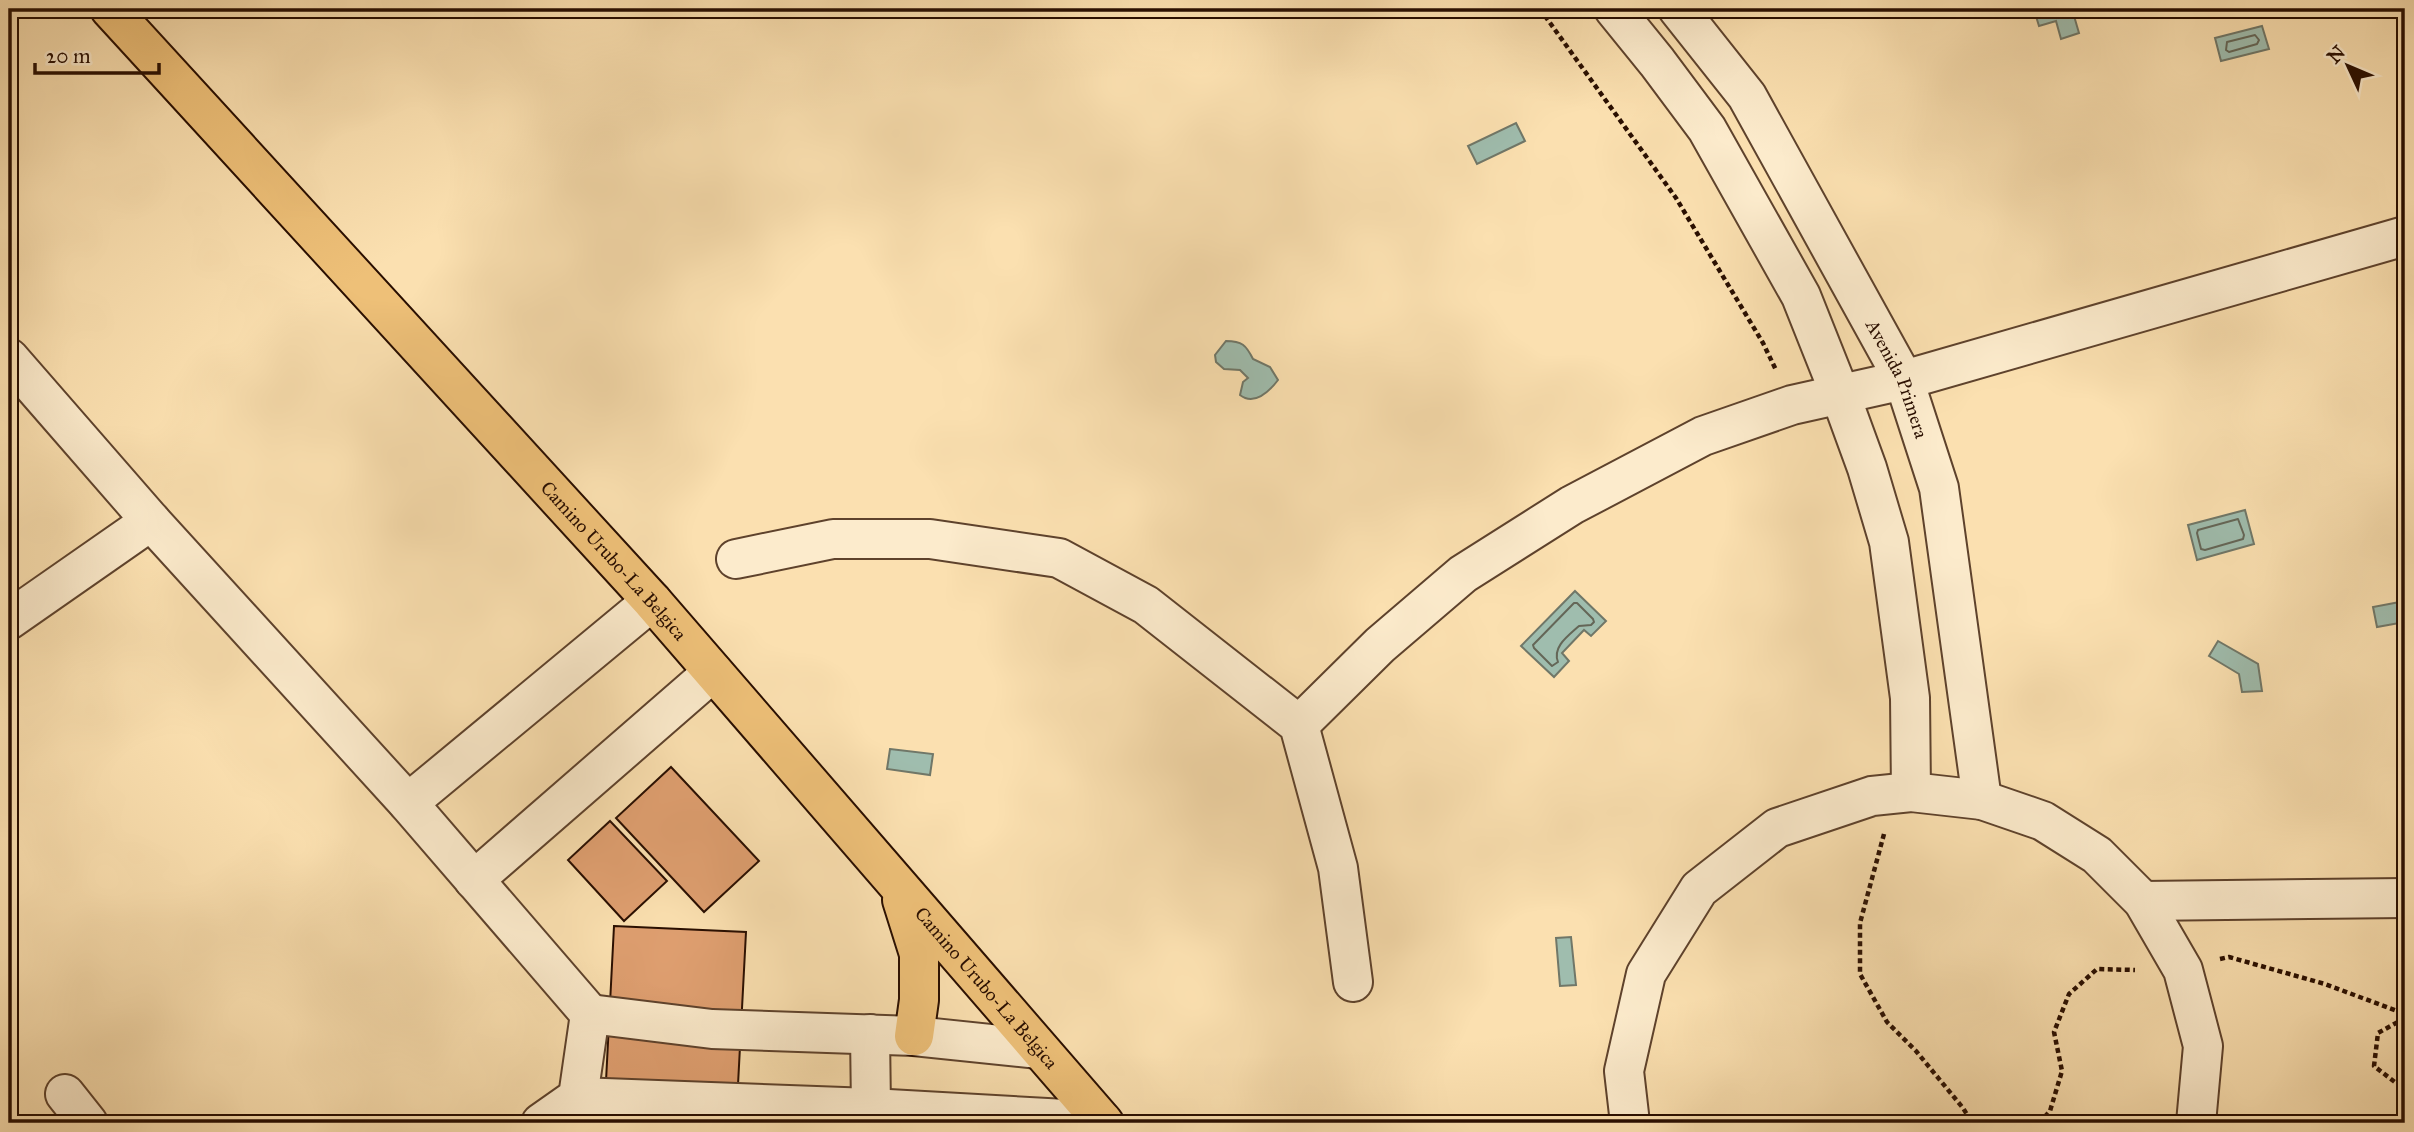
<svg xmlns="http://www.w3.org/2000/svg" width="2414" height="1132" font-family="'IM FELL Great Primer',serif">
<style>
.water{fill:#9fbdae;stroke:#707768;stroke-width:2}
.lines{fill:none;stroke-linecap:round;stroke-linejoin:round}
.shore{stroke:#646657;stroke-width:2}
.building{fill:#df9f70;stroke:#290e00;stroke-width:2}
.minor-casing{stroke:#5e422c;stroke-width:42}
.major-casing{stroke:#290e00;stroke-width:42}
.path{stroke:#290e00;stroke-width:4.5;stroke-dasharray:5 3.5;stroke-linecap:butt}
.minor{stroke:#fcebcc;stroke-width:38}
.major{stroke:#eec078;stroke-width:38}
.labels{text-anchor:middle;stroke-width:7;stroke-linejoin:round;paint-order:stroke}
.street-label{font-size:19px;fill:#290e00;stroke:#fcebcc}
</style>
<rect width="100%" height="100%" fill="#fbe0b0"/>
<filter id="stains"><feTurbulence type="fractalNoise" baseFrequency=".00286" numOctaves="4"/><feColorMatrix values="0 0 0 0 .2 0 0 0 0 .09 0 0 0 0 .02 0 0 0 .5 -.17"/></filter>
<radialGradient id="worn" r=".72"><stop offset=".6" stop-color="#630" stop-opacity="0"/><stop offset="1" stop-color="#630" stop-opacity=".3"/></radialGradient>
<!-- water -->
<g class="water">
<path d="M2050 9H2072L2079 33 2061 39 2056 21 2039 26 2035 13Z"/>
<path d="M2262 26 2269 49 2221 61 2215 38Z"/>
<path d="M1516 123 1525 141 1477 164 1468 146Z"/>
<path d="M1226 341C1242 341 1246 345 1253 359L1270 367 1278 380C1269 392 1254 406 1240 395L1243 382 1248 378 1240 370 1224 369 1216 362 1215 355Z"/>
<path d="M2245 510 2254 544 2197 560 2188 525Z"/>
<path d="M1575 591 1606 621 1591 636 1584 630 1562 653 1569 661 1554 677 1521 646Z"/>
<path d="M2405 601V622L2377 627 2373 607Z"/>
<path d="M2218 641 2258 664 2262 691 2242 692 2239 674 2209 656Z"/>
<path d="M890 749 933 754 930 775 887 769Z"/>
<path d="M1571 937 1576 985 1560 986 1556 938Z"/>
</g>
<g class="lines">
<!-- shore -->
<g class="shore">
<path d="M2255 35 2259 40 2257 44 2229 52 2226 50 2227 42Z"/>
<path d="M2238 519 2244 535 2243 539 2205 550 2201 549 2197 533 2198 530Z"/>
<path d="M1574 603H1577L1593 619 1594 622 1591 625 1579 626C1568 636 1552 647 1558 662L1552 666 1534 648 1533 645Z"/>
</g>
</g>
<!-- building -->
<g class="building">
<path d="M671 767 759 861 704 912 616 818Z"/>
<path d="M610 821 667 881 624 921 568 860Z"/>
<path d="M614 926 746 932 736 1123H642V1121L604 1120Z"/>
</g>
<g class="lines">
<!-- minor casing -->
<g class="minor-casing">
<g id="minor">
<path d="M1614 9 1657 62 1707 129 1801 296 1840 394 1867 468 1889 542 1910 698 1911 792"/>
<path id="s1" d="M1678 9 1747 96 1904 380 1939 488 1982 800"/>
<path d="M9 358 151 521 408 803 590 1014 578 1097 541 1123"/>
<path d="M736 559 833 539H930L1059 558 1146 605 1299 725 1338 868 1353 982"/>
<path d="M9 620 151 521"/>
<path d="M1299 725 1380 645 1463 574 1572 505 1703 436 1792 405 1904 380 2405 236"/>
<path d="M408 803 652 601"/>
<path d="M474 880 713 672"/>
<path d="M2143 901 2405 898"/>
<path d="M590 1014 712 1029 914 1036 1039 1049"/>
<path d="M870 1034 871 1108"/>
<path d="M65 1094 88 1123"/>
<path d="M578 1097 871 1108 1102 1121"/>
<path d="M1630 1123 1624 1071 1646 974 1699 889 1777 828 1872 796 1911 792 1982 800 2043 821 2097 855 2143 901 2183 970 2203 1046 2196 1123"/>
</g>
</g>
<!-- major casing -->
<g class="major-casing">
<g id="major">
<path id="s2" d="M110 9 652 601 1104 1123"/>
<path d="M902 900 919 954V1000L914 1036"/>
</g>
</g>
<!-- path -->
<g class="path">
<path d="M1540 9 1676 198 1763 343 1776 370"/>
<path d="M1884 834 1860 923V974L1887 1022 1916 1051 1963 1108 1972 1123"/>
<path d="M2220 959 2229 957 2325 984 2405 1014"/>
<path d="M2405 1018 2378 1033 2374 1066 2405 1090"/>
<path d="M2039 1123 2050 1111 2062 1071 2054 1032 2069 994 2097 969 2135 970"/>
</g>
<!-- minor -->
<use href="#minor" class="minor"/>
<!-- major -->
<use href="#major" class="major"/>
</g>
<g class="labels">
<!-- street labels -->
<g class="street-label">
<text dy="7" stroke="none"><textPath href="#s1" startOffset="432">Avenida Primera</textPath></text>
<text dy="7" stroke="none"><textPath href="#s2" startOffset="747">Camino Urubo-La Belgica</textPath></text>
<text dy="7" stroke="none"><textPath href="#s2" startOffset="1314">Camino Urubo-La Belgica</textPath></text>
</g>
</g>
<!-- margin -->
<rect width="2414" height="1132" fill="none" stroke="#fbe0b0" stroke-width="35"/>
<rect x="10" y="10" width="2393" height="1111" fill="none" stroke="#290e00" stroke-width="3.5"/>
<rect x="18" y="18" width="2379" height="1097" fill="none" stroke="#290e00" stroke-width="2"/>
<!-- north arrow -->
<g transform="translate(2348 66) rotate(314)" stroke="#fcebcc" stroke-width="5" paint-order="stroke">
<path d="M0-5L12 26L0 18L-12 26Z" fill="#290e00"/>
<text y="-10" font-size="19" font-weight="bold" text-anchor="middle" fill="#290e00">N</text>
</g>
<!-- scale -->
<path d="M35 63v10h124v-10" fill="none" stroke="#290e00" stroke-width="3.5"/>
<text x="46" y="63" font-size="21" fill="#290e00" stroke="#fcebcc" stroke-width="5" paint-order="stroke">20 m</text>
<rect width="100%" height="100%" filter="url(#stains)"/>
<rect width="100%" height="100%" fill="url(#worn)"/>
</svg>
